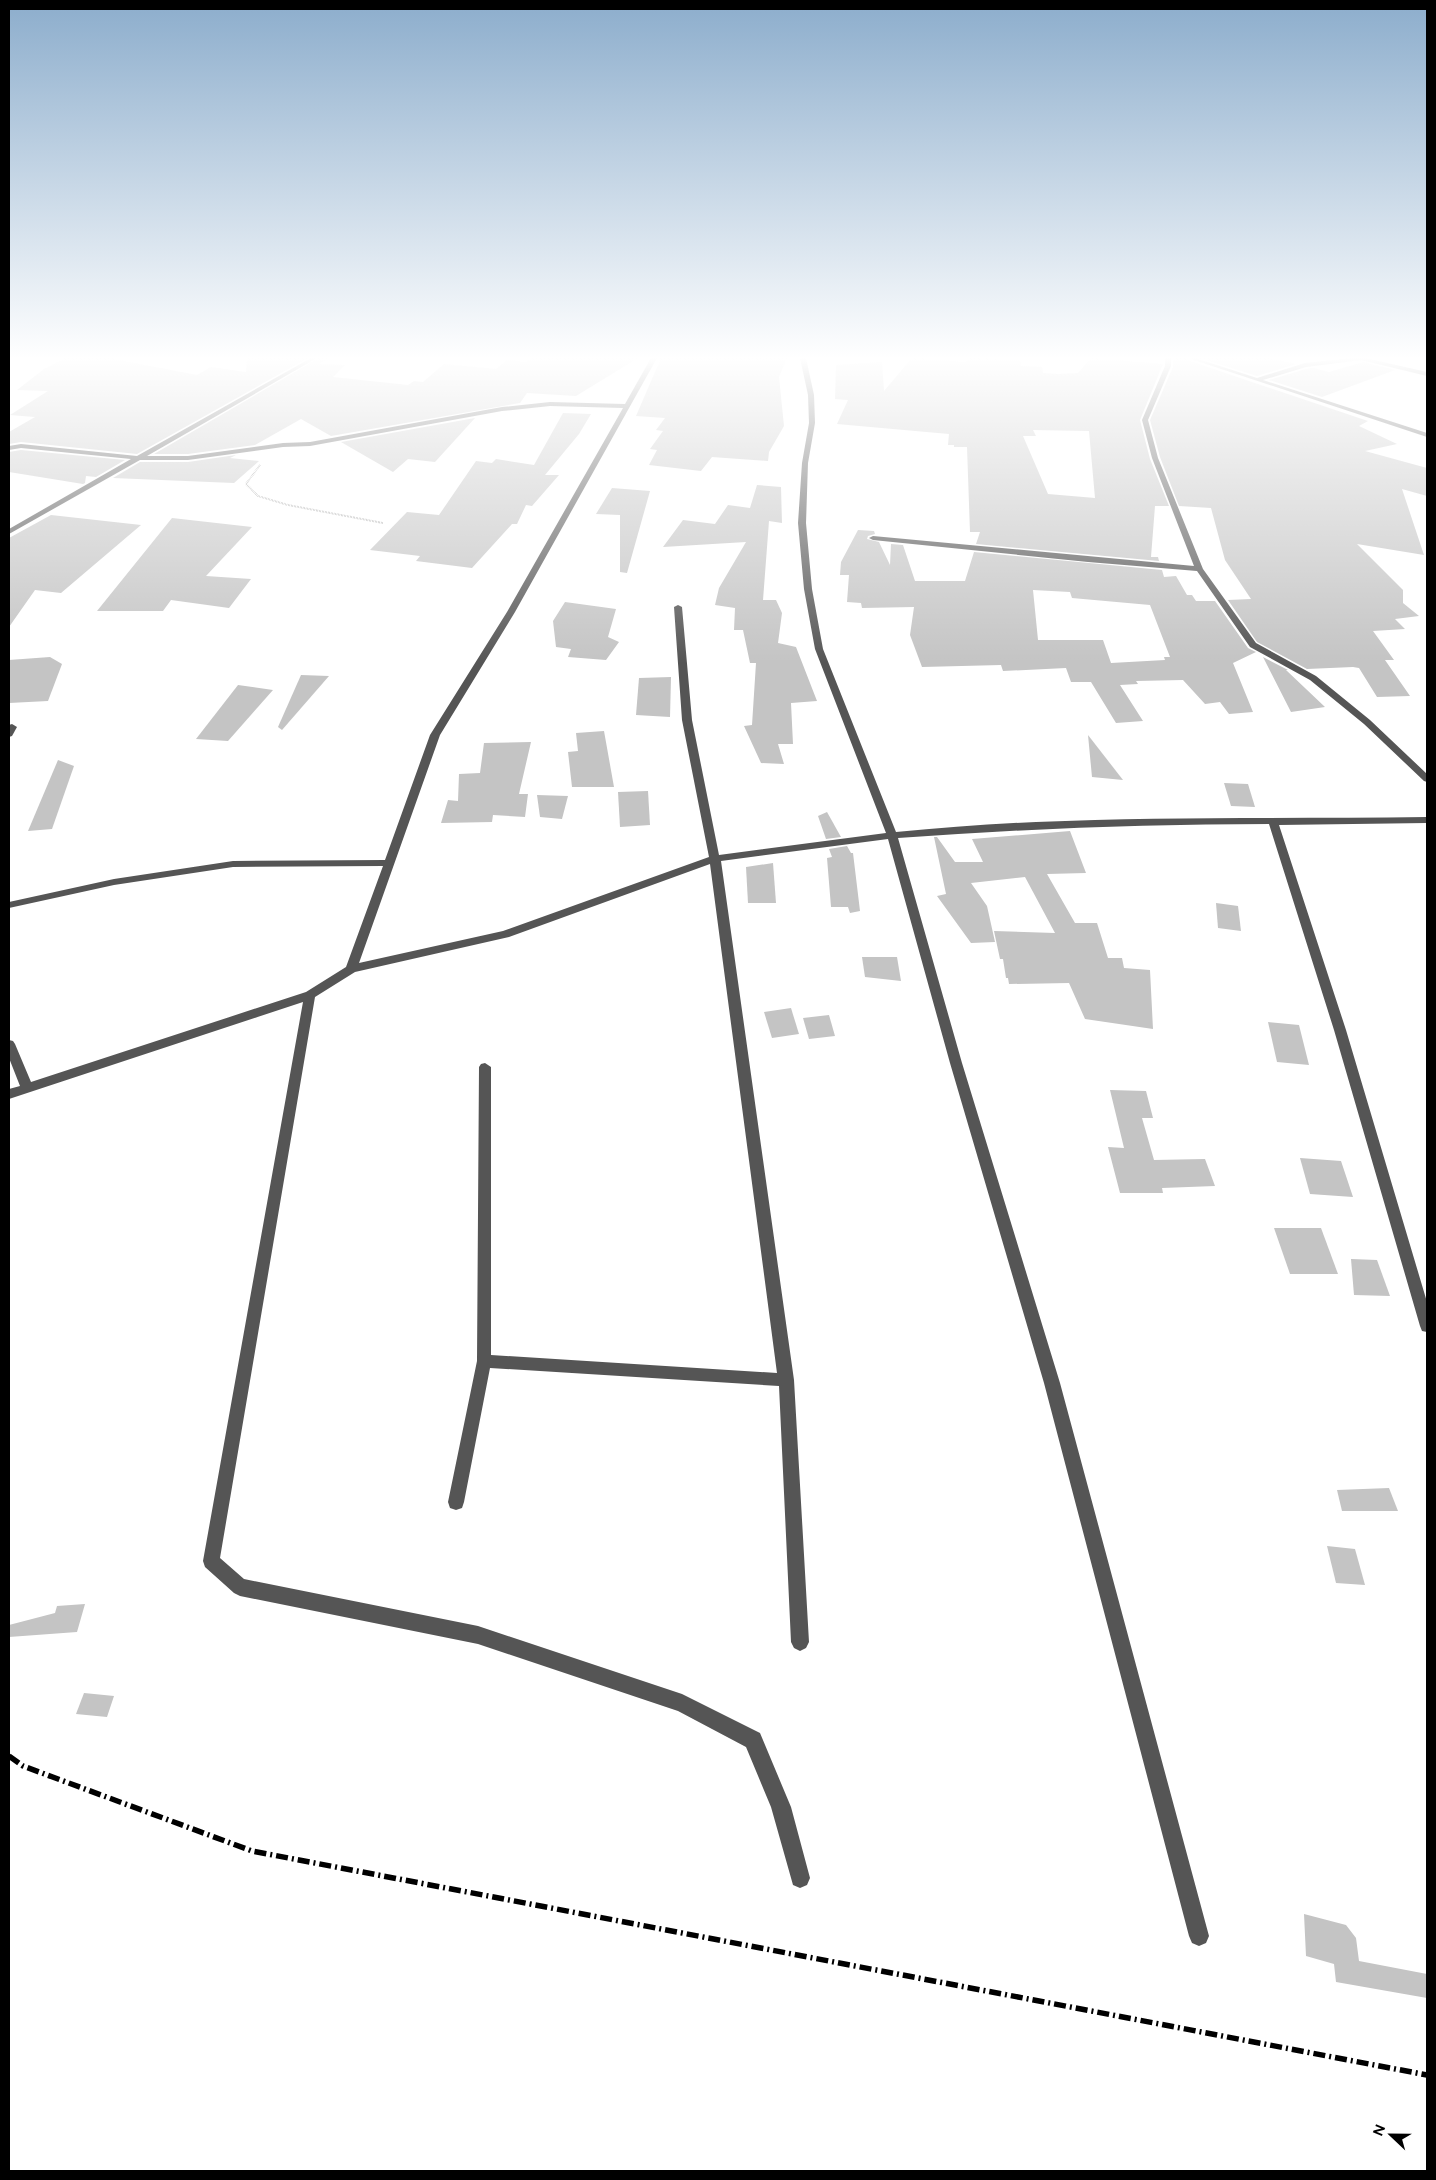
<svg xmlns="http://www.w3.org/2000/svg" width="1436" height="2180" font-family="Figtree,sans-serif">
<style>
.building{fill:#c4c4c4;fill-rule:evenodd}
.lines{fill:none;stroke-linecap:round;stroke-linejoin:round}
.path{stroke:#777;stroke-width:2;stroke-dasharray:0.5 1;stroke-linecap:butt}
.minor{fill:#555;fill-rule:evenodd}
.rail{stroke:#000;stroke-width:5.5;stroke-dasharray:12 4 2 4;stroke-linecap:butt}
</style>
<rect width="100%" height="100%" fill="#fff"/>
<!-- building -->
<g class="building">
<path d="M66 358H108L197 375 211 367 246 372 247 358H308L137 454 21 442 9 444V432L35 417 10 415 48 391 17 390 44 369Z"/>
<path d="M319 358H329L319 364 345 365 333 377 408 385 414 381 423 382 444 364 496 369 507 360 527 362 531 358H638L576 396 527 393 520 403 331 436 301 419 255 445 188 454H154Z"/>
<path d="M661 358H787L779 377 784 426 769 452 768 461 712 457 701 471 649 465 657 450 650 449 663 431 656 430 665 418 636 416Z"/>
<path d="M912 358 966 362 968 358 1020 360 1021 366 1042 367 1043 373 1058 374 1078 373 1091 358 1163 364 1140 420 1150 459 1169 506H1155L1151 557H1158L1159 561 976 544 980 532H970L967 447H954V445H948L949 434 837 424 848 400 835 399 836 365 882 362 884 391ZM1033 430 1089 431 1095 498 1048 494 1023 436H1036Z"/>
<path d="M1173 358H1186L1187 360 1368 421 1359 426 1397 444 1365 451 1427 468V496L1402 489 1424 555 1357 544 1403 590V603L1419 616 1395 619 1405 629 1373 631 1394 660H1385L1410 696 1377 697 1359 668 1353 667 1307 669 1257 642 1228 600 1251 599 1225 560 1211 508 1179 506 1160 457 1150 420 1173 367Z"/>
<path d="M1200 358H1270L1296 364 1257 376Z"/>
<path d="M1363 362 1395 370 1322 397 1269 380 1306 369 1313 368 1329 372Z"/>
<path d="M563 413 591 414 579 434 545 475H559L532 506 526 505 517 524H512L472 568 416 561 420 556 370 550 407 512 439 515 476 461 492 463 496 459 534 465Z"/>
<path d="M475 418 435 462 408 459 393 472 341 442Z"/>
<path d="M21 450 125 460 96 477 86 476 85 483 83 484 9 472V452Z"/>
<path d="M236 455 230 458 259 461 234 483 113 478 140 462H188Z"/>
<path d="M757 485 781 487 782 523 769 521 763 600H776L782 613 778 643 796 647 817 701 791 703 793 744H778L784 764 761 763 744 726 752 725 756 663H750L743 630H734L735 608 715 605 719 588 746 542 663 547 683 520 715 524 728 505 750 508Z"/>
<path d="M612 488 650 491 627 573 620 572V515L596 514Z"/>
<path d="M51 515 141 525 61 593 35 590 9 627V538Z"/>
<path d="M172 518 252 527 206 576 251 579 229 608 171 600 163 611H97Z"/>
<path d="M858 530 874 531 875 534 868 536 867 539 879 542 890 565 891 544 903 545 915 581H965L974 552 1162 570 1164 577 1176 576 1187 595H1192L1196 601H1215L1248 648 1256 652 1233 663 1253 712 1229 714 1220 702 1205 704 1183 680 1136 681 1138 684 1120 685 1143 721 1116 723 1091 682H1071L1066 668 1003 671 1001 665 922 667 910 635 914 607 862 608 861 603 847 602 849 575H840L841 562ZM1033 590 1070 592 1072 598 1150 605 1170 657H1164L1165 660 1111 663 1103 640H1038Z"/>
<path d="M565 602 616 609 608 637 619 642 606 660 568 657 571 649 556 647 553 621Z"/>
<path d="M50 657 62 664 48 701 9 703V660Z"/>
<path d="M1263 657 1288 670H1286L1325 707 1291 712Z"/>
<path d="M301 675 329 676 282 730 278 727Z"/>
<path d="M671 677 670 717 636 715 639 678Z"/>
<path d="M238 685 273 690 228 741 196 739Z"/>
<path d="M604 731 614 787H572L568 752 578 751 576 733Z"/>
<path d="M1088 735 1123 780 1092 777Z"/>
<path d="M531 742 519 794H528L525 817 493 815 492 822 441 823 448 800 458 801 459 774 480 773 484 743Z"/>
<path d="M58 760 74 766 52 829 28 831Z"/>
<path d="M1224 783 1248 784 1255 807 1231 806Z"/>
<path d="M648 791 650 825 620 827 618 792Z"/>
<path d="M537 795 568 796 562 819 540 817Z"/>
<path d="M827 812 841 837 826 839 818 816Z"/>
<path d="M1070 831 1086 873 1047 874 1075 923H1097L1108 958H1122L1124 968 1150 970 1153 1029 1085 1019 1069 983 1009 984 1008 978H1006L1003 959H1000L994 931 1055 933 1025 877 971 883 987 906 995 942 971 943 937 896 946 894 934 837H937L955 862H983L972 839Z"/>
<path d="M847 846 851 853H853L860 911 850 913 848 907H831L827 858 832 857 829 849Z"/>
<path d="M773 863 776 903H748L746 867Z"/>
<path d="M1216 903 1238 906 1241 931 1218 928Z"/>
<path d="M862 957H897L901 981 865 977Z"/>
<path d="M791 1008 799 1034 772 1038 764 1012Z"/>
<path d="M829 1015 835 1036 809 1039 803 1018Z"/>
<path d="M1268 1022 1299 1025 1309 1065 1277 1062Z"/>
<path d="M1110 1090 1146 1091 1153 1118H1142L1154 1160 1205 1159 1215 1186 1162 1188 1163 1193H1120L1108 1147 1124 1148Z"/>
<path d="M1300 1158 1341 1161 1353 1197 1310 1194Z"/>
<path d="M1274 1228H1321L1338 1274H1290Z"/>
<path d="M1351 1259 1377 1260 1390 1296 1354 1295Z"/>
<path d="M1389 1488 1398 1511H1342L1337 1490Z"/>
<path d="M1327 1546 1355 1549 1365 1585 1336 1583Z"/>
<path d="M85 1604 77 1632 9 1637V1625L55 1613 57 1606Z"/>
<path d="M84 1693 114 1696 107 1717 76 1714Z"/>
<path d="M1304 1914 1346 1925 1356 1938 1359 1961 1427 1974V1998L1336 1982 1334 1964 1306 1956Z"/>
</g>
<g class="lines">
<!-- path -->
<path class="path" d="M260 465 246 484 258 496 288 505 383 523"/>
<!-- minor -->
<g class="minor">
<path d="M311 358H317L147 456H188L283 443 310 442 502 407 550 402 625 404 651 358H657L515 612 440 735 359 963 503 931 709 857 682 720 674 607 678 605 682 607 692 720 719 855 886 833 815 649 804 589 798 523 802 463 809 423 808 395 800 358H806L814 395 815 423 808 463 806 523 812 589 823 649 896 832C942 828 989 824 1036 822 1166 816 1297 819 1427 817V823L1279 825 1346 1030 1427 1302V1332L1422 1331 1420 1326 1334 1030 1269 824C1145 824 1022 829 898 838L962 1063 1060 1383 1209 1936 1206 1943 1199 1946 1192 1943 1189 1936 1044 1383 950 1063 888 839 721 861 794 1380 809 1642 806 1648 800 1651 794 1648 791 1642 779 1386 490 1368 464 1502 462 1508 456 1510 450 1508 448 1502 477 1361 479 1067 481 1064 485 1063 491 1067V1355L777 1373 710 864 509 937 355 972 315 997 220 1558 244 1579 478 1626 682 1694 760 1733 791 1807 810 1878 807 1885 800 1888 793 1885 771 1807 746 1747 678 1711 478 1644 240 1596 234 1593 205 1567 203 1561 303 1002 9 1099V1089L20 1086 9 1058V1040L13 1041 15 1044 31 1082 306 992 346 967 383 866 233 867 114 885 9 908V902L114 879 233 861 385 860 430 735 507 612 623 408 550 406 502 411 310 446 283 447 188 460H140L9 534V529L131 459 21 448 9 450V446L21 444 137 456Z"/>
<path d="M1165 358H1171V366L1148 420 1158 458 1203 569 1256 643 1316 676 1370 720 1427 774V782L1424 781 1364 724 1310 680 1250 647 1197 571 1088 562 873 540 869 538 873 536 1194 566 1152 458 1142 420 1165 366Z"/>
<path d="M1188 358H1195L1257 378 1305 363 1352 358H1365L1427 372V376L1361 360 1306 367 1263 380 1427 433V437Z"/>
<path d="M12 724 17 727 12 736 9 737V725Z"/>
</g>
<!-- rail -->
<path class="rail" d="M9 1756 23 1766 252 1851 1427 2075"/>
</g>
<!-- sky -->
<linearGradient id="sky" x2="0" y2="1"><stop stop-color="#8cadcc"/><stop offset="0.54" stop-color="#fff"/><stop offset="1" stop-color="#fff" stop-opacity="0"/></linearGradient>
<rect width="1436" height="663" fill="url(#sky)"/>
<!-- border -->
<rect width="1436" height="2180" fill="none" stroke="#000000" stroke-width="20"/>
<!-- north arrow -->
<g transform="translate(1391 2135) rotate(292)" stroke="#ffffff" stroke-width="4" paint-order="stroke">
<path d="M0-4L9 19L0 12L-9 19Z" fill="#000000"/>
<text y="-8" font-size="14" font-weight="bold" text-anchor="middle" fill="#000000">N</text>
</g>
</svg>
